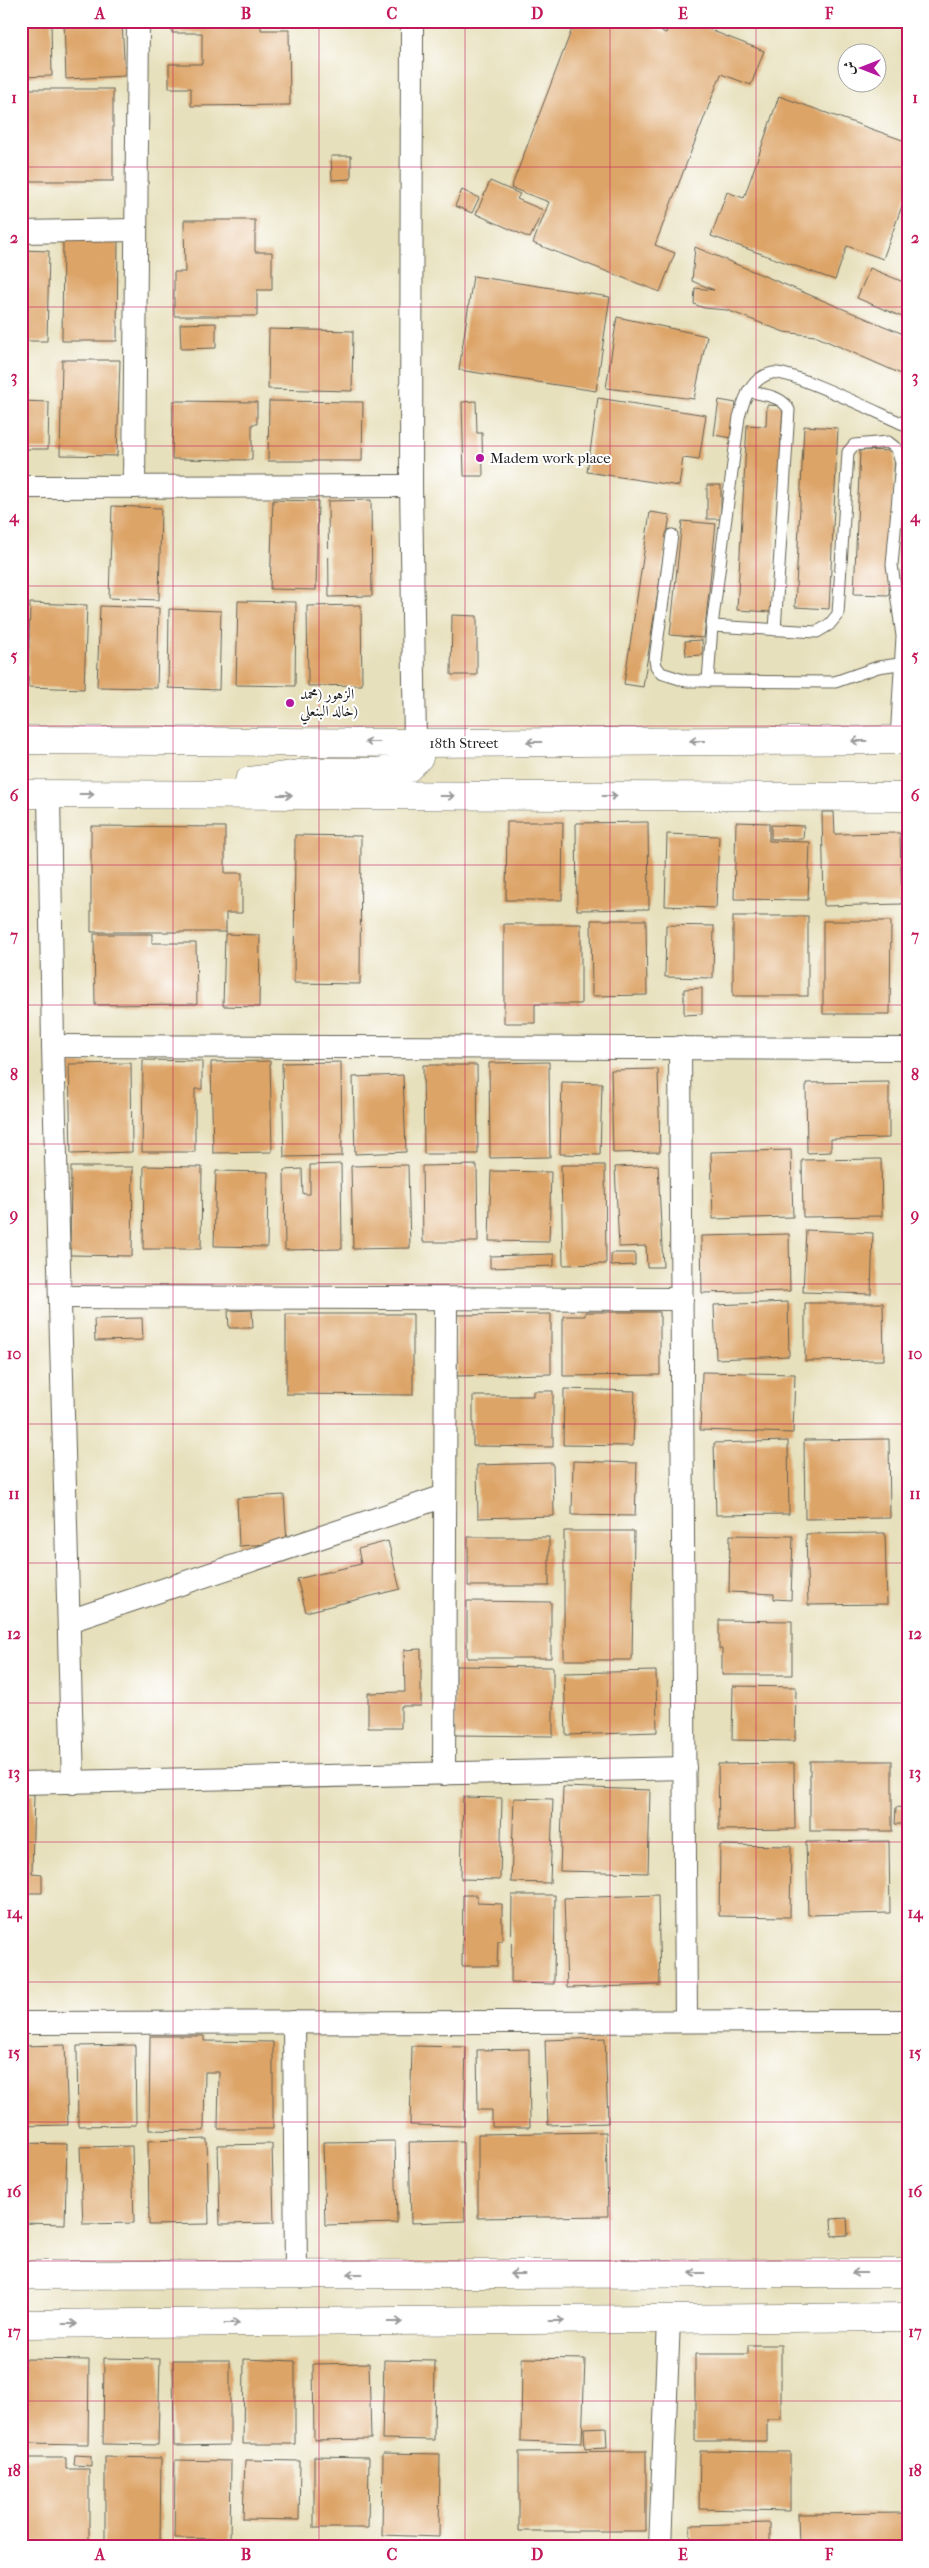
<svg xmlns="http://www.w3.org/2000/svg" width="929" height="2568" font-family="'IM FELL French Canon',Amiri,serif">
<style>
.building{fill:#dda467}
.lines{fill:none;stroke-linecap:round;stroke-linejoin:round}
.lane-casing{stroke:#636154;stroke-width:13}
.street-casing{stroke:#636154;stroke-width:24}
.secondary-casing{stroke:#636154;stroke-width:29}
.lane{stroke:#fff;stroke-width:11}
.street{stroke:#fff;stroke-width:22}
.secondary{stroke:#fff;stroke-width:28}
.oneway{stroke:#999}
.grid{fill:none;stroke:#c2185b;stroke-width:1;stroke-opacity:0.55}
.poi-dot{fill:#b5179e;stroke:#fff;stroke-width:2}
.labels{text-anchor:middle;stroke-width:4;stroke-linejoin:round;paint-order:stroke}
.poi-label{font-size:15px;fill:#1c1c1c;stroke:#fff;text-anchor:start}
.street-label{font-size:15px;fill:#1c1c1c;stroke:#fff}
.neatline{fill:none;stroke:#c2185b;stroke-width:2}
.grid-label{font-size:16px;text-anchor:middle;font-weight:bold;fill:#c2185b}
</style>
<rect width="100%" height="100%" fill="#fff"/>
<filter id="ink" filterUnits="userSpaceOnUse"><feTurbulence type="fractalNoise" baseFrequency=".02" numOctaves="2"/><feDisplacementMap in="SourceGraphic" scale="10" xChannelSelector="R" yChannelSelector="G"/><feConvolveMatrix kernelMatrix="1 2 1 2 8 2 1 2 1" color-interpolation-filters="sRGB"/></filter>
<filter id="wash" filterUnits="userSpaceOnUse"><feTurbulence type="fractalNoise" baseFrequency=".0096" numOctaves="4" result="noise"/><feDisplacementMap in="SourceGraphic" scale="20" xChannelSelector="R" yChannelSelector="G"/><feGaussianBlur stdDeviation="1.12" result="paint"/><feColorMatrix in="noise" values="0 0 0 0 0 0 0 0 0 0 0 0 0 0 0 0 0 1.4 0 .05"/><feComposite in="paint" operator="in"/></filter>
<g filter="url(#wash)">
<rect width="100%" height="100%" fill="#e7e0bc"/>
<g id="blocks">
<!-- building -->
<g class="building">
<path d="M21 21H51L52 76 21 77Z"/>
<path d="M64 21H122L125 76 66 79Z"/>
<path d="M172 21H261V30H289L290 105 191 106V88H169V64H202V33H172Z"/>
<path d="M575 21H634L666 33 670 21H687L764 51 751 85 721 74 655 245 675 253 660 292 533 243 549 202 511 188Z"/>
<rect x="21" y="89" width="92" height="92"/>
<path d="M779 96 908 142V189L883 259 847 246 835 280 711 236 727 192 744 198Z"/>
<path d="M331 156H351V179L332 180Z"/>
<path d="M490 181 520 194 517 199 543 210 530 238 476 214Z"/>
<path d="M462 190 479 198 472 213 455 206Z"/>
<path d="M184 220H255V252H272V290H257V316H174V272H185Z"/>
<path d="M63 238 118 239 117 341H62Z"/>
<path d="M695 247 908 336V377L815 336 784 332 727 310 704 308 694 304 695 288 714 290 692 281Z"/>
<path d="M21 250 49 251 47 341H21Z"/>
<path d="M870 268 908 284 907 319 857 298Z"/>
<path d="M473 276 610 297 596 391 459 370Z"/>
<path d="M617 317 707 336 694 399 606 388Z"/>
<path d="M216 323V348L181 349 180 324Z"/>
<path d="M269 329 353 331 352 391 268 389Z"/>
<path d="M21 347H25L27 395H21Z"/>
<path d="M62 360H120L117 456 60 455Z"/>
<path d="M598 398 706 415 699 460 683 458 679 486 587 472Z"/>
<path d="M719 400 736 403 732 438 714 435Z"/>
<path d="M21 401 49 402 48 449H21Z"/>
<path d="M173 401 257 402V424H252V460L172 459Z"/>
<path d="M269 401 363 402 362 461H268Z"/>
<path d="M476 401 477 433H482L483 476H464L462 402Z"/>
<path d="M767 405 783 406 771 612 737 610 747 425 766 426Z"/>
<path d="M804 426 838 428 829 609 795 607Z"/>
<path d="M860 450 895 451 889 595 854 594Z"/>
<rect x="707" y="485" width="14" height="34"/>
<path d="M273 500 318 501 316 590 270 589Z"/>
<path d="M371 500 372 596 329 597 328 501Z"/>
<path d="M112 506 161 508 159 600 109 598Z"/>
<path d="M650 512 670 515 643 687 624 684Z"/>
<path d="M682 521 716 524 704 638 670 635Z"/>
<path d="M238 601 296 602 295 686 236 685Z"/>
<path d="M30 603 87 605 84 689 28 687Z"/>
<path d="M361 605 362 685 308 686 307 606Z"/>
<path d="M100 606 159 608 157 688 97 687Z"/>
<path d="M169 609 221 611 219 690 168 688Z"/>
<path d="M452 615 477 616V675H451Z"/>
<path d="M702 640 703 655 686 656 685 641Z"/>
<path d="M822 812H834L835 834 900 833 902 904 824 906Z"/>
<path d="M507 822H563L562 900H506Z"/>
<path d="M648 822 649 909 577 910 576 823Z"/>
<path d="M736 822 769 823V841L810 842 808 900 734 899Z"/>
<path d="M771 825 804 826 803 839H771Z"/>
<path d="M91 826 225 827V873H242V913H226V932H91Z"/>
<path d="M667 834 719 836 716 908 665 906Z"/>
<path d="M295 835 361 836 360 984 294 983Z"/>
<rect x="733" y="916" width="75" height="80"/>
<path d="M591 920H646L647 995 592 996Z"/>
<path d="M823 921H891L890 1014H823Z"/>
<path d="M504 924H581V1004H535V1023H504Z"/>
<path d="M666 925 714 926 713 978 665 977Z"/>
<path d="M94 934H152V943H196L197 1004 95 1005Z"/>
<path d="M225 934 260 935 259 1007 223 1006Z"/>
<path d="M702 988V1014L684 1015V989Z"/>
<path d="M143 1060 202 1061V1089H195V1152H142Z"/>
<path d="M270 1061 272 1152 213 1153 211 1062Z"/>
<path d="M341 1062 342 1156 284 1157 282 1063Z"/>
<path d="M549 1062 550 1157 490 1158 489 1063Z"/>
<path d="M131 1063 132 1152 71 1154 69 1064Z"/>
<path d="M423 1065H477L478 1154H424Z"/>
<path d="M658 1069 660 1152 613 1153 611 1070Z"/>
<path d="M403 1075 406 1152 355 1154 353 1077Z"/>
<path d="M562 1082 602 1083 600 1155 560 1154Z"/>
<path d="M889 1082V1138L831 1139V1152L807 1153 806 1083Z"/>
<path d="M791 1150 793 1217 713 1219 711 1152Z"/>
<path d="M881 1159 882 1216 803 1217 802 1160Z"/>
<path d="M341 1164 342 1249 285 1250 284 1170 302 1169 303 1194H310V1165Z"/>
<path d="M408 1165 410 1248 353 1249 351 1166Z"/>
<path d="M477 1165 478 1242H423L422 1166Z"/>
<path d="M561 1165H605L606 1264 563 1265Z"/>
<path d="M658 1165 663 1267H647L646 1246 619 1247 615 1167Z"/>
<path d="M144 1166 202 1167 201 1249H143Z"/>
<path d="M71 1167H133L132 1256 70 1255Z"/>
<path d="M216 1171 268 1172 267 1247 214 1246Z"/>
<path d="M491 1171 551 1172 549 1242 489 1241Z"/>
<path d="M806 1230 873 1233 871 1294 803 1292Z"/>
<path d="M789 1234 790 1291 702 1293 701 1236Z"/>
<path d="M611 1253H635V1265L611 1266Z"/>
<path d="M554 1254V1266L490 1268V1256Z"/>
<path d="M788 1302 789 1356 716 1359 714 1305Z"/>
<path d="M805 1303H883L884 1360 805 1361Z"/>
<path d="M252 1310 253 1328H229L228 1311Z"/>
<path d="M585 1312H660V1375L563 1376V1316H585Z"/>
<path d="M286 1314H413V1395L286 1394Z"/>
<path d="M551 1314V1374L457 1376 456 1315Z"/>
<path d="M142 1318 143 1340 95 1341 94 1319Z"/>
<path d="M702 1372 795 1374 793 1433 700 1430Z"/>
<path d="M564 1389 635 1391 633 1446 563 1445Z"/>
<path d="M533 1391H553V1447L473 1446V1396H533Z"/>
<path d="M889 1439 890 1518 805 1519 804 1440Z"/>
<path d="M788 1441 789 1514 716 1515 714 1443Z"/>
<path d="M573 1461 637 1463 635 1516 572 1515Z"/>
<path d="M553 1463 554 1516 478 1518 477 1465Z"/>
<path d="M284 1495 287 1543 239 1546 237 1498Z"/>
<path d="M564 1531H634L632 1660H564Z"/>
<path d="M885 1533 887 1604 808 1605 806 1534Z"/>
<path d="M730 1535 793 1536 791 1600 774 1599V1594L729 1592Z"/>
<rect x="468" y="1537" width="81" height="49"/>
<path d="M388 1541 400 1589 306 1612 297 1579 361 1564 358 1549Z"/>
<path d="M467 1601 551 1602V1658H467Z"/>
<path d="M719 1620 792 1621V1675H722V1649H719Z"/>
<path d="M421 1649V1706H401V1728H368V1693L405 1692 404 1650Z"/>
<path d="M456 1666 553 1667V1736L455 1735Z"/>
<path d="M656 1671 657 1732 566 1735 564 1673Z"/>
<path d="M733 1686 796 1687 795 1741 732 1740Z"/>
<rect x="810" y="1761" width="82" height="70"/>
<path d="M794 1763 795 1829 719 1830 718 1764Z"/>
<path d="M563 1787 650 1790 648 1873 560 1871Z"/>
<path d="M21 1794H34L32 1873 42 1874V1893H21Z"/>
<path d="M463 1797 502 1798 500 1880 461 1879Z"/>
<path d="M514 1798 553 1799 550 1883 511 1882Z"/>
<path d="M896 1807 908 1808V1824H895Z"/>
<path d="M889 1841 890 1913 808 1915 806 1842Z"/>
<path d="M720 1845 791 1846 790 1917 719 1916Z"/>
<path d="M463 1895H477V1903L502 1904V1941H498L497 1966H462Z"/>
<path d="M512 1895H555L554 1984 511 1983Z"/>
<path d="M658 1895 660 1985 567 1988 564 1898Z"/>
<path d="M150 2036H204V2041L273 2042V2129H218L219 2072H205L204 2131 149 2130Z"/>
<path d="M605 2038 608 2123 548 2125 545 2040Z"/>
<path d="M65 2045 68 2125 21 2126V2046Z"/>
<path d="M135 2045 136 2125 78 2126 77 2046Z"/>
<path d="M412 2046 466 2047 464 2126 410 2125Z"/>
<path d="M529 2049 530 2127H492V2110H478L477 2050Z"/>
<path d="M606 2132 608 2216 478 2218V2134Z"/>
<path d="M207 2139 209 2224 149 2225 148 2141Z"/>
<path d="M395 2141 397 2223 325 2225 323 2142Z"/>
<path d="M463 2141 465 2221 411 2223 409 2142Z"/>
<path d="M21 2143 67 2144 65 2224 21 2223Z"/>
<path d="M272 2144 274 2223 220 2224 218 2145Z"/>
<path d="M132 2146 134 2223 83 2224 80 2147Z"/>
<path d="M847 2218 848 2235 832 2236 831 2219Z"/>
<path d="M748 2345H781V2419H767V2441H695V2354H748Z"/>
<path d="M104 2358 160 2359 158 2445 103 2444Z"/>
<path d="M522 2358 585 2359 582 2443 521 2441Z"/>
<path d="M24 2359 89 2360 88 2444 23 2443Z"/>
<path d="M244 2359 295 2361V2444H243Z"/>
<path d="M173 2360H230V2445L174 2446Z"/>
<path d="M384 2360 435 2361 434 2440 382 2439Z"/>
<path d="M369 2363 371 2439 314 2440 313 2364Z"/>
<path d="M606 2427 607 2448 585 2449 584 2428Z"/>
<path d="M646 2451V2531H519V2452Z"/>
<path d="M700 2451 790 2452V2511L699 2509Z"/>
<path d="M383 2453 440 2454 439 2537 382 2535Z"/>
<path d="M75 2455 91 2456V2466L74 2465Z"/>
<path d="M314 2456 369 2457 368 2528H314Z"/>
<path d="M105 2457 161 2458 160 2545H105Z"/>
<path d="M21 2458H66V2469H89V2543L21 2542Z"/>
<path d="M175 2460 231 2461 230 2539 174 2538Z"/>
<path d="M245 2460 300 2461 299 2520 243 2519Z"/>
<path d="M908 2513V2547H799L798 2514Z"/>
<path d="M770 2523V2544H765V2547H691L690 2525Z"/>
</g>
</g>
</g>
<g filter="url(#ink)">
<use href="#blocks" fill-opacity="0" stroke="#636154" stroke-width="1"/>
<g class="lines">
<!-- lane casing -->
<g class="lane-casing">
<g id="lane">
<path d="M748 391C762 395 782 395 789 410L775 630"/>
<path d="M672 535 655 659 656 666 661 673 686 681H708L835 682 878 667 906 663"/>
<path d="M712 626 817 632 829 625 838 614 848 452 854 445 888 442 897 449 901 463 892 565 902 636 896 740"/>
<path d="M708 681 712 626 739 417C744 399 751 378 772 373 790 369 886 417 908 426"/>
</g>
</g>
<!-- street casing -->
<g class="street-casing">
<g id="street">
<path d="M412 21 411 486 415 743"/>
<path d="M21 232 136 230"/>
<path d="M21 487 411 486"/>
<path d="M134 487 138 21"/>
<path d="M49 794 53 1046 73 1783"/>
<path d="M53 1046 908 1049"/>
<path d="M680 1047 686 2021"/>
<path d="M61 1297 682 1299"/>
<path d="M69 1621 445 1496"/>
<path d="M444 1774 446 1299"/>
<path d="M21 1783 685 1768"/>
<path d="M294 2022 296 2274"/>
<path d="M21 2023 908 2021"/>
<path d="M660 2547 669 2320"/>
</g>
</g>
<!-- secondary casing -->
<g class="secondary-casing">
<g id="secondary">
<path d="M21 740 415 743 908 740"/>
<path d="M249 781 313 772H377L408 768 419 757 415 743"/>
<path d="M21 794 908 797"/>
<path d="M21 2275 908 2273"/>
<path d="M21 2324 908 2317"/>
</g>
</g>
<!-- lane -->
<use href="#lane" class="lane"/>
<!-- street -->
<use href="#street" class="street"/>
<!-- secondary -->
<use href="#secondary" class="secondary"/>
</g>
<!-- one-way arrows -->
<defs><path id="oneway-shaft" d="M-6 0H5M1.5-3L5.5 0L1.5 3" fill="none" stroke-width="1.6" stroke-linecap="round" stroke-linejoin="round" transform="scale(1.25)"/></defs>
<g class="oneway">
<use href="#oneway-shaft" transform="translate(697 741) rotate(180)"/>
<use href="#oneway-shaft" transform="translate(859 741) rotate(180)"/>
<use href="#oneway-shaft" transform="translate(372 742) rotate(-180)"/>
<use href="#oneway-shaft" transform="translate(534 742) rotate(180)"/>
<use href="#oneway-shaft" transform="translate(87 794)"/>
<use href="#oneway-shaft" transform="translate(285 795)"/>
<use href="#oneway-shaft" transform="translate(447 796)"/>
<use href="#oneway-shaft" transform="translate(610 796)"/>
<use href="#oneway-shaft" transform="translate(697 2273) rotate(180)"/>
<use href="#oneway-shaft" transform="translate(859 2273) rotate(180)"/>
<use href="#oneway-shaft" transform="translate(354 2274) rotate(180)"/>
<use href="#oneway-shaft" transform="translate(517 2274) rotate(180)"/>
<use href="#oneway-shaft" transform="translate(557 2321)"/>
<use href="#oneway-shaft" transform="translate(395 2322)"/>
<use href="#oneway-shaft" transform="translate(232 2323)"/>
<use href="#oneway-shaft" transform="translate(70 2324)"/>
</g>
</g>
<!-- grid -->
<path class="grid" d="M173 21V2547M319 21V2547M465 21V2547M610 21V2547M756 21V2547M21 167H908M21 307H908M21 446H908M21 586H908M21 726H908M21 865H908M21 1005H908M21 1144H908M21 1284H908M21 1424H908M21 1563H908M21 1703H908M21 1842H908M21 1982H908M21 2122H908M21 2261H908M21 2401H908"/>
<!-- markers -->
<g class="poi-dot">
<circle cx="480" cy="458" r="5"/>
<circle cx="290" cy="703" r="5"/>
</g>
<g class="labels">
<!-- poi labels -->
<g class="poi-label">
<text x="490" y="463">Madem work place</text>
<text x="300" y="699">الزهور (محمد<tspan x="300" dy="17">خالد البنعلي)</tspan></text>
</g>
<!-- street labels -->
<g class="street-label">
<text x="464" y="748">18th Street</text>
</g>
</g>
<!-- margin -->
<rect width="929" height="2568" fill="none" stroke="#fff" stroke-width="55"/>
<!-- north arrow -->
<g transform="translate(862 68) rotate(270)"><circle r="24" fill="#ffffff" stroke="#a4a4a4"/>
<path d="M0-4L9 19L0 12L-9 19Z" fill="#b5179e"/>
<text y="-8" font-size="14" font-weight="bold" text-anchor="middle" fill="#1c1c1c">ش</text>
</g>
<rect x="28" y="28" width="874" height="2512" class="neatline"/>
<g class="grid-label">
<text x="100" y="19">A</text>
<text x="246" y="19">B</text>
<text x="392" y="19">C</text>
<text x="537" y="19">D</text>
<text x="683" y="19">E</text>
<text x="829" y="19">F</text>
<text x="14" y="103">1</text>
<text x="915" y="103">1</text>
<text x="14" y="243">2</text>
<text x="915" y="243">2</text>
<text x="14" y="382">3</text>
<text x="915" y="382">3</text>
<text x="14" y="522">4</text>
<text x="915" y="522">4</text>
<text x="14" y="661">5</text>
<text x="915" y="661">5</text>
<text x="14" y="801">6</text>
<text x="915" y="801">6</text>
<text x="14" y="941">7</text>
<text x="915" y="941">7</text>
<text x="14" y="1080">8</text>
<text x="915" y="1080">8</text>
<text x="14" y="1220">9</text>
<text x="915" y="1220">9</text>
<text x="14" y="1359">10</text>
<text x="915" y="1359">10</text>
<text x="14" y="1499">11</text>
<text x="915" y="1499">11</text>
<text x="14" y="1639">12</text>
<text x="915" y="1639">12</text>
<text x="14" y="1778">13</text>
<text x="915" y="1778">13</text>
<text x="14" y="1918">14</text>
<text x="915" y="1918">14</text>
<text x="14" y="2058">15</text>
<text x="915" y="2058">15</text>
<text x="14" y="2197">16</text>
<text x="915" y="2197">16</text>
<text x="14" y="2337">17</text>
<text x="915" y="2337">17</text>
<text x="14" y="2476">18</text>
<text x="915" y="2476">18</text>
<text x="100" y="2560">A</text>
<text x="246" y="2560">B</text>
<text x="392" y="2560">C</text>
<text x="537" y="2560">D</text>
<text x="683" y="2560">E</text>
<text x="829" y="2560">F</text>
</g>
</svg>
